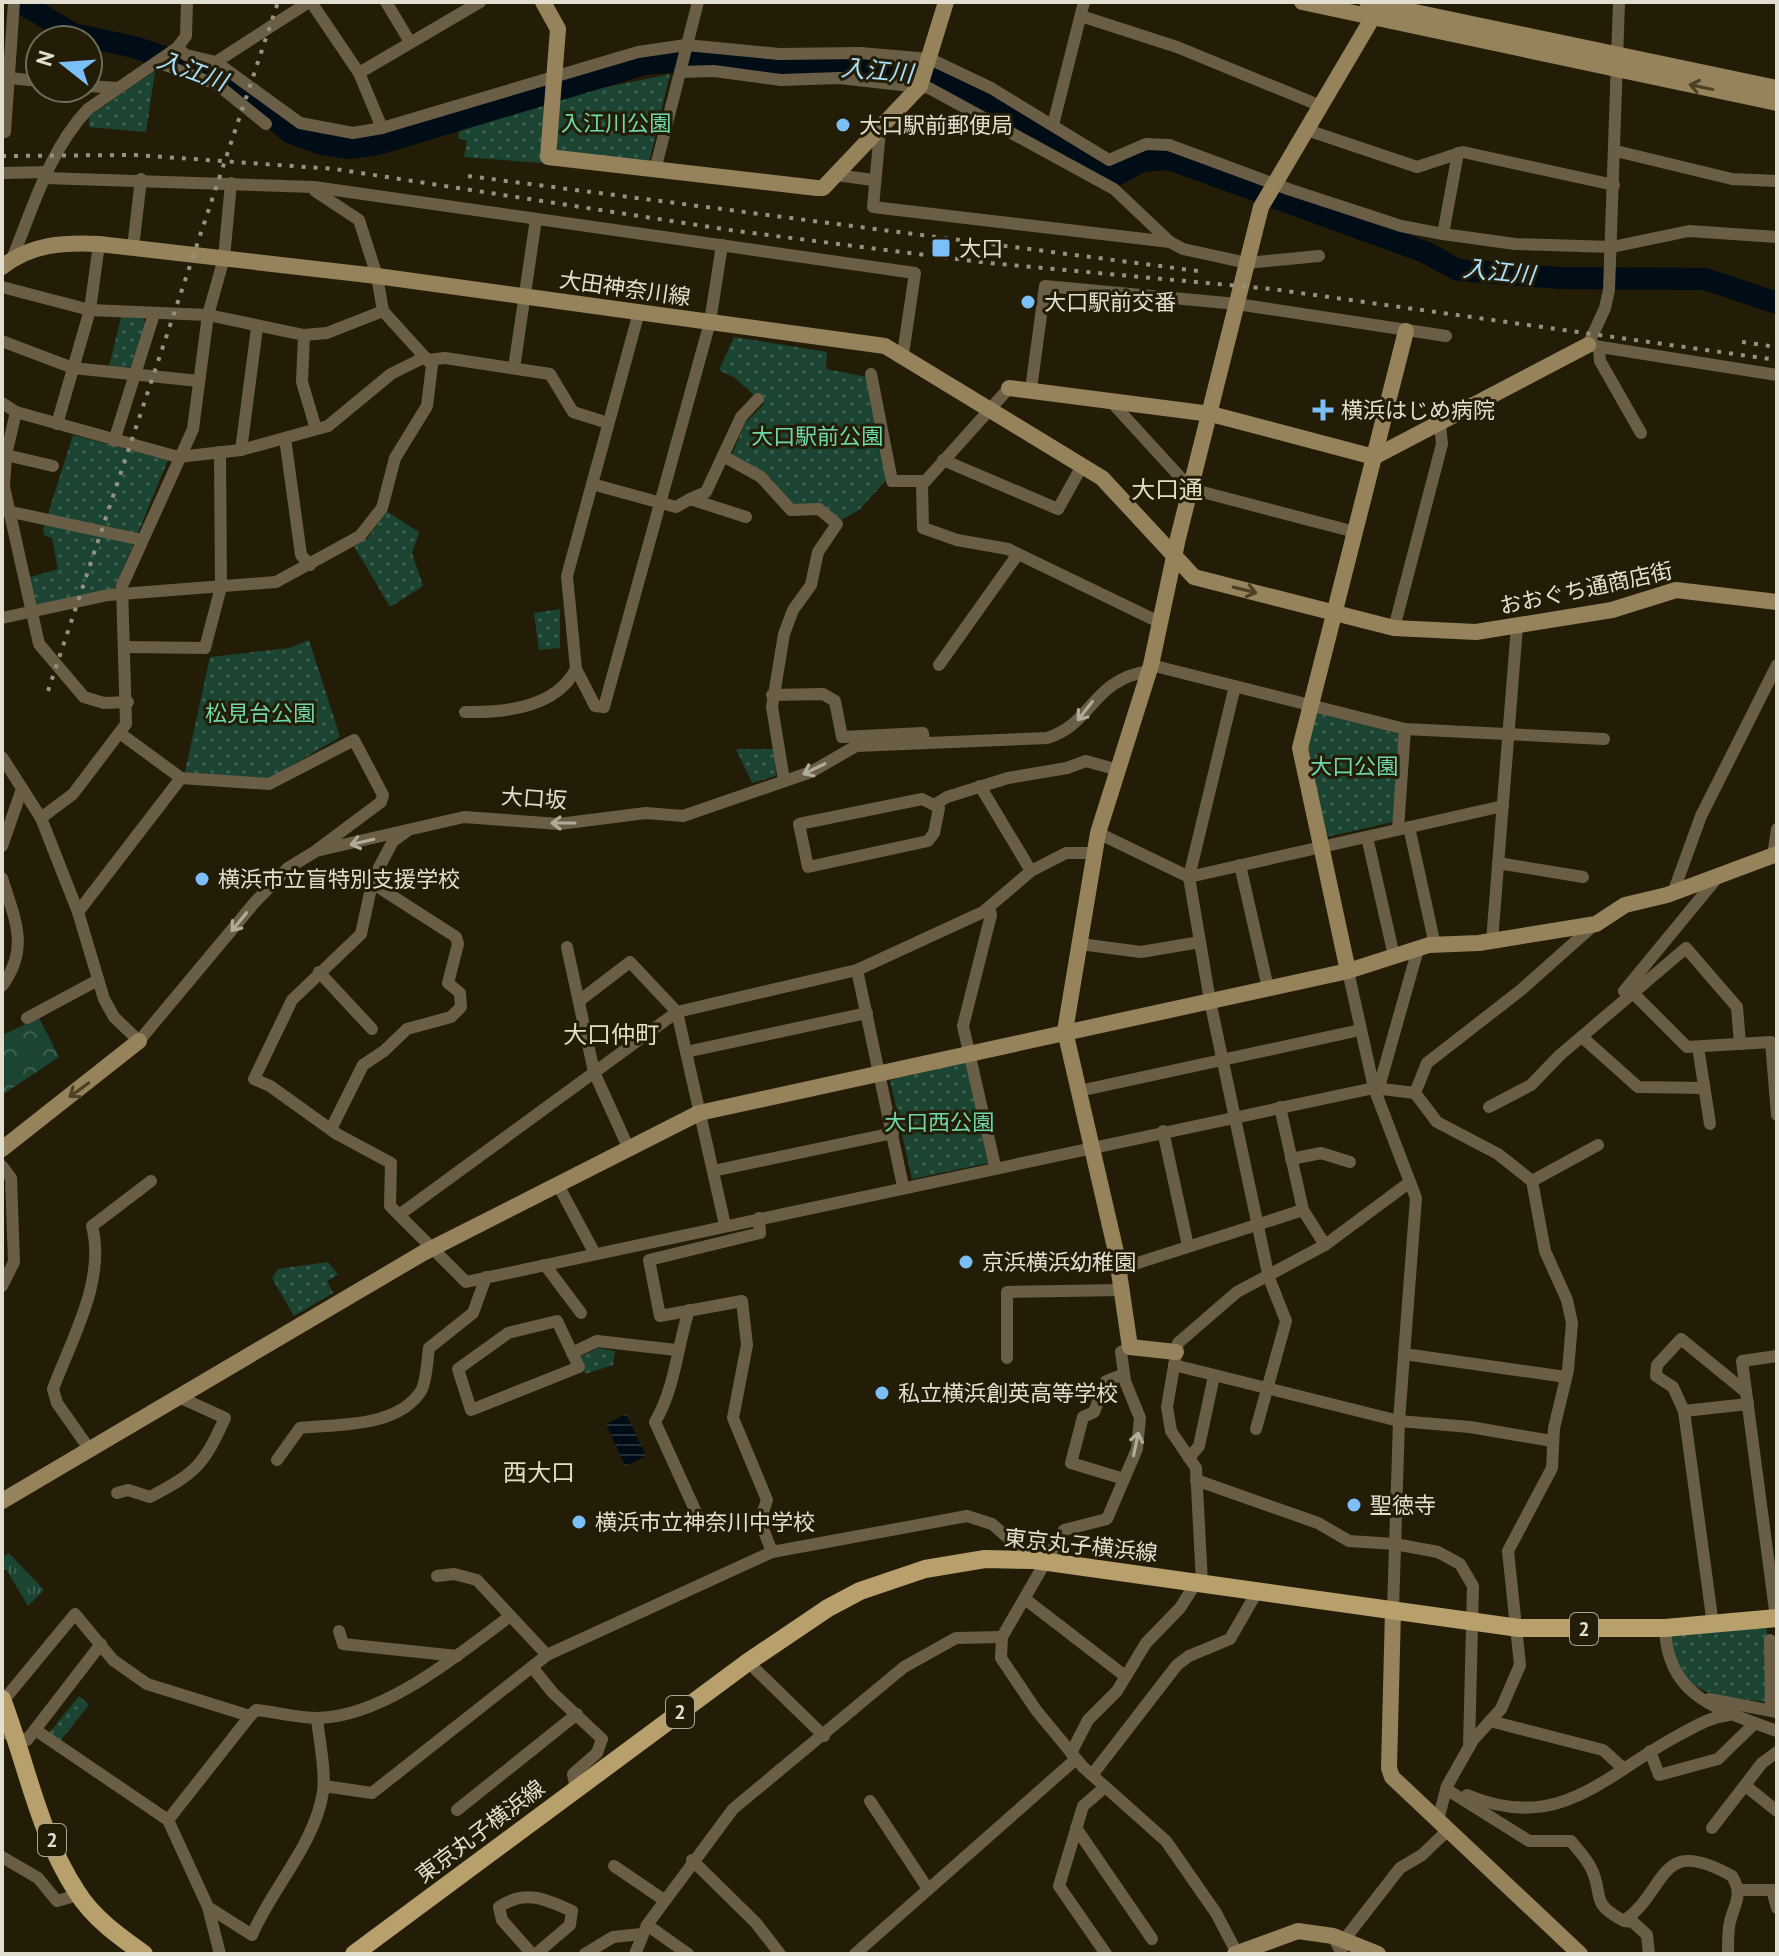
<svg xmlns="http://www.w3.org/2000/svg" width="1779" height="1956" font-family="'PT Sans','Noto Sans JP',sans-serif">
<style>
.grass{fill:url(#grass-tufts)}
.forest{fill:url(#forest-crowns)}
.park{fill:url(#park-dots)}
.water{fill:url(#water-rules)}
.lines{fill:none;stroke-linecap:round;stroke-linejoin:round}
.river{stroke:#000c16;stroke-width:22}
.street{stroke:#6a5e46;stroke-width:12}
.secondary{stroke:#96835b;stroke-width:16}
.primary{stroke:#b8a06c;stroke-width:18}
.rail{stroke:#969280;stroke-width:4;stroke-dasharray:4 8;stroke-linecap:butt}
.oneway{stroke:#4b4124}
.oneway2{stroke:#b2ab99}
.poi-dot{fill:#7abff8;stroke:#231d07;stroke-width:3}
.labels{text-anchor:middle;stroke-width:6;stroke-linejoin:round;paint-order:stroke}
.shield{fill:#231d07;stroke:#a9a594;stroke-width:2}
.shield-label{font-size:20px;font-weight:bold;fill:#e2dfd1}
.park-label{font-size:22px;fill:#6dd7aa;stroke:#231d07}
.poi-label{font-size:22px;fill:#e2dfd1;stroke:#231d07;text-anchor:start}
.street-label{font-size:22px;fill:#e2dfd1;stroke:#231d07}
.water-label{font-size:24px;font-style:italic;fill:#a7e0fe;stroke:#231d07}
.neighbourhood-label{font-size:24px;fill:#e2dcc0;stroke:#231d07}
</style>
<defs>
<pattern id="grass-tufts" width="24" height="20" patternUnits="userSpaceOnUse" patternTransform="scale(2)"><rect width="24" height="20" fill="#1b4433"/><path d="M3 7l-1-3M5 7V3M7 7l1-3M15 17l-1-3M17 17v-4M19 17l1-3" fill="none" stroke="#3c5f50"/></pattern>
<pattern id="forest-crowns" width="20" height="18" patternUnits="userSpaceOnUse" patternTransform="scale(2)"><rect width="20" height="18" fill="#1b4433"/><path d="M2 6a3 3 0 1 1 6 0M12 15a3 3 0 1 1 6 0" fill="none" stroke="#3c5f50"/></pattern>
<pattern id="park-dots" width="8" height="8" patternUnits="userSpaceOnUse" patternTransform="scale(2)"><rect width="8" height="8" fill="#1b4433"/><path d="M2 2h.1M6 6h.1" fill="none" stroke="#3c5f50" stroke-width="1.8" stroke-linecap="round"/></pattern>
<pattern id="water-rules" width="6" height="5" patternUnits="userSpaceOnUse" patternTransform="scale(2)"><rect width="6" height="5" fill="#000c16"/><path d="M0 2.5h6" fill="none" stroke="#252f37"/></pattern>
</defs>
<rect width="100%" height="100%" fill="#231d07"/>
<!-- grass -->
<path class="grass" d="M9 1553 44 1590 28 1606 6 1569 2 1571V1558Z"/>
<!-- forest -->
<path class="forest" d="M39 1018 59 1057 2 1095V1035Z"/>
<!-- park -->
<g class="park">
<path d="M155 71 146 132 89 127V116Z"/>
<path d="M670 74 649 163 558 152 554 146 558 97Z"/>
<path d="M547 98 541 163 464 157 467 141 458 138 461 121Z"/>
<path d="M121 317 143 318 146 324 133 367H109Z"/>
<path d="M734 337 827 352 826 369 867 377 888 478 859 510 841 520 791 507 772 479 731 457 745 423 764 404 735 378 719 370Z"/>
<path d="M73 435 168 460 114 591 34 606 27 578 58 569 52 538 44 535 43 530Z"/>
<path d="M386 511 419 532 412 553 423 586 390 607 354 546 368 538Z"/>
<path d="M560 609V648L539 650 534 613Z"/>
<path d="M309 640 340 737 267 780 185 772 210 657 289 648Z"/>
<path d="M1317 713 1399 734 1393 822 1326 837 1308 746Z"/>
<path d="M736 749H775L776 776 752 783Z"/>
<path d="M966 1062 988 1163 912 1179 890 1080Z"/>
<path d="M328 1262 338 1275 327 1281 333 1293 294 1316 272 1278 278 1269Z"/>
<path d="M599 1348 615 1351 613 1365 585 1374 581 1356Z"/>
<path d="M1767 1622V1702C1717 1696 1669 1695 1669 1632Z"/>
<path d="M79 1696 89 1705 60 1741 49 1733Z"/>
</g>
<!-- water -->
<path class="water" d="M626 1414 646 1456 625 1466 606 1424Z"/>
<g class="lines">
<!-- river -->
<path class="river" d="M20 2 73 34 134 47 225 78 291 133 322 144 348 148 378 144 644 64 708 59 786 69 842 66 921 73 981 99 1115 176 1142 161 1169 159 1425 252 1458 270 1559 278 1705 279 1777 303"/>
<!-- street -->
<g class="street">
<path d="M311 2 359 73 382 128"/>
<path d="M386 2 410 42"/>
<path d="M1619 2 1609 290 1605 308 1588 345 1777 375"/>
<path d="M1081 16 1177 47 1321 106"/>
<path d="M177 48 186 55 216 62 309 2"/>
<path d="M157 62 218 85 266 124"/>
<path d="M216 62 300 123 353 133 382 128 638 52 686 45 779 54 860 53 930 59 991 88 1109 160 1146 144 1169 145 1288 189 1401 226 1443 234 1515 244 1612 247 1689 231 1777 237"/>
<path d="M680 72 714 71 781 80 839 78 929 88 1114 189 1170 242 1183 249 1247 263 1319 256"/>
<path d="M359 73 480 2"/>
<path d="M8 78 40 81"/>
<path d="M88 86 118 88"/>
<path d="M1053 125 1084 2"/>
<path d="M1307 130 1417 167 1463 152 1614 185"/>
<path d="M880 131 873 207 1170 242"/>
<path d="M5 132 14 2"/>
<path d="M1616 151 1732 179 1777 181"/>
<path d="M655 170 698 2"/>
<path d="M2 173 48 172"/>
<path d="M836 175 873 180"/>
<path d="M45 178 314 187 915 273 903 354"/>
<path d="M1443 234 1458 153"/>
<path d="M133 248 141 179"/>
<path d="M12 259C33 208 49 150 88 109L177 48 186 36 187 2"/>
<path d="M2 287 90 310 208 315 304 335 327 333 383 311"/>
<path d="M639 312 567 576 576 669 595 706 604 707 710 322 722 245"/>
<path d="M304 335 302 382 316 429"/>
<path d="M2 341 73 368 199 381"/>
<path d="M1599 347 1600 361 1641 433"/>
<path d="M427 360 445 358 550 374 573 412 608 423"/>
<path d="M514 368 536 219"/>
<path d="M871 374 892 481H925"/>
<path d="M1009 388 922 485 923 528 957 540 1008 549 1161 623"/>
<path d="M1031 389 1045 286 1237 304 1446 336"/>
<path d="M1115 401 1116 407 1191 489 1355 532"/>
<path d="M2 403 16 412 178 457 241 450 328 426 391 374 425 357"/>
<path d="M16 412 6 455 4 487 39 644 84 697 104 703 128 702"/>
<path d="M57 424 90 310 99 244"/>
<path d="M285 438 301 555 310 565"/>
<path d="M114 441 154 314"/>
<path d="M241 450 257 328"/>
<path d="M6 455 53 466"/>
<path d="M723 456 761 477 791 510 819 509 837 524 818 552 811 585 793 610 784 634 772 707 784 780"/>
<path d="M943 460 1058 509 1082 466"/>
<path d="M592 484 676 507 690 499 746 517"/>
<path d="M690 499 706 492 741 417 758 399"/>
<path d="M2 510 142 540"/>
<path d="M2 618 108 595 276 582 360 536 382 508 395 458 427 406 432 365 383 311 377 276 359 220 315 191"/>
<path d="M1394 628 1442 444 1440 424"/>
<path d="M125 647 205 648 221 587 220 452"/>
<path d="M939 665 1018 554"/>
<path d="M1151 665 1405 729 1604 739"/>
<path d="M1235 686 1189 877 1210 1001 1269 1278 1286 1321 1256 1429"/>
<path d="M772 695 823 694 835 701 842 737 923 733 924 743"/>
<path d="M465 712C504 713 556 708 576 669"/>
<path d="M121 734 181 778"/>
<path d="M2 757 41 818 78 912 104 999 114 1017 139 1041 255 902 288 868 316 851 464 817 559 824 646 813 683 816 811 772 856 746 1047 738C1093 724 1091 680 1149 671"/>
<path d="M980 786 1031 871"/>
<path d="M934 805 939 808 934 833 928 841 808 867 799 824 922 799 934 805 947 797 1008 778 1067 768 1086 761 1118 770"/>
<path d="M41 818 73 794 126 724 122 586 193 429 208 315 224 258 231 183"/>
<path d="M1409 827 1435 945"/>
<path d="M1398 829 1405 729"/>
<path d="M407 831 393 841 373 879 361 934 292 1000 254 1079 270 1086 337 1134 391 1163 390 1206 466 1282 1374 1088 1415 1093"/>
<path d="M1098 833 1189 877 1503 806"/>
<path d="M1367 837 1394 956"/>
<path d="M2 846 22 789"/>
<path d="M1773 856 1777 829"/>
<path d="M1498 863 1583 877"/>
<path d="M1240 865 1268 988"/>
<path d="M2 878C15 920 30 948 2 986"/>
<path d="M1673 893 1701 816 1777 665"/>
<path d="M989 907 991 915 963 1026 995 1166"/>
<path d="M78 912 181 778 269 784 354 740 383 795 381 802 318 849"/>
<path d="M1492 941 1517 626"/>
<path d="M1080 944 1141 952 1200 942"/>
<path d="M567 947 594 1072 628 1147"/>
<path d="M857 970 903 1186"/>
<path d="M1348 971 1374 1088 1416 1198 1399 1421 1393 1610"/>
<path d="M319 972 372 1029"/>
<path d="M1633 993 1687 1047 1771 1042 1777 1115"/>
<path d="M1628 997 1624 991 1717 878"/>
<path d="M579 1001 630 962 677 1012 725 1225"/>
<path d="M27 1018 98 980"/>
<path d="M1582 1037 1638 1087 1704 1088"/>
<path d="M1698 1047 1710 1124"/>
<path d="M686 1052 867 1013"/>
<path d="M1379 1087 1418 949"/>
<path d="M1079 1091 1360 1030"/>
<path d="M1280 1107 1303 1210 1325 1245"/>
<path d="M1489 1107 1531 1085 1560 1055 1686 948 1737 1007 1740 1044"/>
<path d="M331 1129 363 1065 384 1051 407 1029 451 1017 461 1007 460 993 448 983 458 944 456 937 372 883"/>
<path d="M1163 1131 1188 1246"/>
<path d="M1291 1159 1321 1153 1350 1162"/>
<path d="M2 1166 11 1178 14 1262 2 1286"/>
<path d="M713 1171 893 1133"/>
<path d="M1532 1181 1598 1145"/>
<path d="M557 1183 595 1254"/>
<path d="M399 1215 677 1012 857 970 983 912 1031 871 1066 853H1095"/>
<path d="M759 1218 760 1233 649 1260 660 1316 742 1301 747 1345 733 1418 767 1500 760 1521 772 1552"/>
<path d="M545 1265 581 1313"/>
<path d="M1119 1269 1303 1210"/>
<path d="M689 1310C677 1347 675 1389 655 1422L700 1521"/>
<path d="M557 1321 579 1367 471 1410 458 1369 508 1333Z"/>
<path d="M1130 1347 1121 1352 1125 1381 1140 1418 1137 1449 1107 1519 1064 1530 1002 1637 1001 1658 1036 1710 1083 1767 1166 1841 1216 1913 1237 1953"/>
<path d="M572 1353 597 1341 676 1350"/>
<path d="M1404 1354 1566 1377"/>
<path d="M1007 1358V1292L1122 1290"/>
<path d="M1174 1365 1399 1421 1470 1427 1552 1441"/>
<path d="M1684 1411 1748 1404"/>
<path d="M90 1450 57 1403 53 1389C72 1338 106 1280 92 1226L151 1181"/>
<path d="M1189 1458 1199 1446 1214 1376"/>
<path d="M277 1460 300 1428C338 1424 397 1428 421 1391 427 1380 427 1360 429 1348L473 1313 486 1277"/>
<path d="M1124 1479 1071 1463 1083 1417 1094 1412 1106 1381 1124 1374"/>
<path d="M1196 1480 1318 1523 1349 1541 1395 1544 1438 1552 1460 1564 1473 1586 1469 1747"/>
<path d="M117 1493 128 1490 150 1497C197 1472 203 1466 225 1418L179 1397"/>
<path d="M437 1576 454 1574 477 1580 547 1655"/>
<path d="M1202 1583 1196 1468 1171 1431 1167 1407 1178 1343 1237 1292 1325 1245 1410 1182"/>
<path d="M1025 1599 1125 1676"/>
<path d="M1776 1618 1742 1361 1777 1356"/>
<path d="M1713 1625 1684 1411 1673 1387 1656 1376 1657 1365 1681 1339 1746 1392"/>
<path d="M1665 1628C1667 1698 1720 1710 1777 1731"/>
<path d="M339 1631 343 1644 457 1656"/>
<path d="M1770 1640 1771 1710"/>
<path d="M748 1662 824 1736"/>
<path d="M532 1667 553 1693 602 1739 597 1753 573 1774 576 1789"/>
<path d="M1709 1699 1777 1712"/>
<path d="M3 1701 75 1614 113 1660 147 1684 250 1716 256 1710C276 1712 298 1718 318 1718 384 1717 459 1654 509 1617"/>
<path d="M1490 1721 1603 1750 1624 1769"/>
<path d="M37 1731 168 1820 208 1907"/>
<path d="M2 1732 27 1740 101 1644"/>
<path d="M1650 1751 1659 1775 1718 1759 1755 1723"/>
<path d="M1071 1753 1088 1720 1117 1691 1146 1643 1180 1608 1196 1583"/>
<path d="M1092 1775 1177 1665 1189 1656 1230 1639 1257 1592"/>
<path d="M324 1786 372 1793 547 1655 772 1552 967 1516 992 1524 1034 1560"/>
<path d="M1105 1787 1083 1806 1059 1886 1106 1954"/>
<path d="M1747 1787 1777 1811"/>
<path d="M1446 1789 1529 1841H1571C1577 1849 1586 1858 1591 1868 1605 1896 1588 1902 1624 1921 1669 1889 1657 1834 1732 1876 1745 1897 1732 1906 1729 1927 1728 1935 1728 1945 1728 1954"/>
<path d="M1467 1795C1560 1834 1604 1775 1679 1735 1696 1726 1710 1717 1729 1715"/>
<path d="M870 1801 928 1889"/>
<path d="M457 1810 577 1714"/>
<path d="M168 1820 250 1716"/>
<path d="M1438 1820 1447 1786 1473 1740 1501 1709 1520 1665 1508 1551 1552 1468 1554 1428 1568 1370 1572 1323 1567 1300 1545 1251 1532 1181 1498 1154 1437 1122 1415 1093 1427 1063 1521 990 1594 925"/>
<path d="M1076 1828 1152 1939"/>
<path d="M1712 1828 1762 1763 1777 1752"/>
<path d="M2 1857 38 1878 57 1901 78 1895"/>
<path d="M692 1860 756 1923 780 1954"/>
<path d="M614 1866 664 1900"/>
<path d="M1738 1890H1772L1777 1908"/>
<path d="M1624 1921 1633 1922 1647 1935 1649 1954"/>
<path d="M647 1925 688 1954"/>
<path d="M1333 1936 1342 1954"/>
<path d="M1344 1940 1400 1868 1422 1855 1448 1830"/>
<path d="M220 1954 208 1907 252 1935C272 1888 315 1844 323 1792 326 1769 319 1741 317 1718"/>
<path d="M532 1954 502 1920 499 1907C525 1889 546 1899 572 1911L570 1925 536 1954"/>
<path d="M585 1954 613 1937 642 1934"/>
<path d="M635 1954 647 1925 733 1809 904 1667 956 1638 1002 1637"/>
<path d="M855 1954 1076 1759"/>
</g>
<!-- secondary -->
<g class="secondary">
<path d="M543 2 558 29 548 157 817 188H823L920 86 946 2"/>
<path d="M1302 2 1777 103"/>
<path d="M1367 2 1777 88"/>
<path d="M2 267C31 244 64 242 99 244L377 276 885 346 1102 478 1194 577 1394 628 1476 632 1612 610 1676 590 1777 602"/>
<path d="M1009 388 1211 414 1374 457 1588 345"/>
<path d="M1348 971 1300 748 1406 331"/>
<path d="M2 1149 139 1041"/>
<path d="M1176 1352 1130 1347 1116 1252 1065 1031 1098 833 1151 665 1178 538 1261 207 1373 17 1376 2"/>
<path d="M2 1501 423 1253 699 1113 1348 971 1429 945 1479 943 1596 924 1625 905 1667 895 1777 854"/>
<path d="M1393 1610 1389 1768 1392 1777 1580 1954"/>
<path d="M1235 1954 1298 1931 1333 1936 1378 1954"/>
</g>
<!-- primary -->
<g class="primary">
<path d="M2 1699C26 1762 39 1835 77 1892 93 1918 120 1937 144 1954"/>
<path d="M354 1954 748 1662 828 1608 860 1591 925 1569 985 1559 1034 1560 1519 1628H1665L1777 1618"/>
</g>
<!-- rail -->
<g class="rail">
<path d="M2 156 136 155 335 169 736 231 989 263 1272 289 1777 360"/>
<path d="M468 176 1198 271"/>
<path d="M1742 342 1777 347"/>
<path d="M48 691 278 2"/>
</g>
</g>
<!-- one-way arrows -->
<defs><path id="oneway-shaft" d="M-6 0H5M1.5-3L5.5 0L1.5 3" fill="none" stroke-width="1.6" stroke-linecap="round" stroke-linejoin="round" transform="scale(2)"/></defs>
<g class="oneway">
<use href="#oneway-shaft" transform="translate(1701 87) rotate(-168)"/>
<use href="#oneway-shaft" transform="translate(1245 590) rotate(14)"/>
<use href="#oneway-shaft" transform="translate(79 1090) rotate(144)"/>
</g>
<g class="oneway2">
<use href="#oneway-shaft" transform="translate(1085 711) rotate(128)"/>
<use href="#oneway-shaft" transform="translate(814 769) rotate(154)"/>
<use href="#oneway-shaft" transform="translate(563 823) rotate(180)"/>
<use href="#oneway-shaft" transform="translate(362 842) rotate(167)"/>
<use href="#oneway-shaft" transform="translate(239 922) rotate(129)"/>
<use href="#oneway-shaft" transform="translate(1136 1444) rotate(-78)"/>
</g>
<!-- markers -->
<g class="poi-dot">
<circle cx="843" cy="125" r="8"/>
<rect x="931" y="238" width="20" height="20" rx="4"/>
<circle cx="1028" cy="302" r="8"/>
<path d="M1319 398h8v8h8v8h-8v8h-8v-8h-8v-8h8z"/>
<circle cx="202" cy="879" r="8"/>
<circle cx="966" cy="1262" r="8"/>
<circle cx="882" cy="1393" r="8"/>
<circle cx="1354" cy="1505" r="8"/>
<circle cx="579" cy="1522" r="8"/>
</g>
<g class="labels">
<!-- shield labels -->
<g class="shield">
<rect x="1570" y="1613" width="28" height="32" rx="6"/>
<rect x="666" y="1696" width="28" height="32" rx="6"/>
<rect x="38" y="1824" width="28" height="32" rx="6"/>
</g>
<g class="shield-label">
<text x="1584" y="1636">2</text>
<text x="680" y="1719">2</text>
<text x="52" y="1847">2</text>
</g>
<!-- park labels -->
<g class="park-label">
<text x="616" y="131">入江川公園</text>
<text x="817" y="444">大口駅前公園</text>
<text x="260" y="721">松見台公園</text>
<text x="1354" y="774">大口公園</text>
<text x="939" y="1130">大口西公園</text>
</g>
<!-- poi labels -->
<g class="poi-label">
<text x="859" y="133">大口駅前郵便局</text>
<text x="959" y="256">大口</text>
<text x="1044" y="310">大口駅前交番</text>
<text x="1341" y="418">横浜はじめ病院</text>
<text x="218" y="887">横浜市立盲特別支援学校</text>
<text x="982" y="1270">京浜横浜幼稚園</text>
<text x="898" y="1401">私立横浜創英高等学校</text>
<text x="1370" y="1513">聖徳寺</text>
<text x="595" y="1530">横浜市立神奈川中学校</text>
</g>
<!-- street labels -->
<g class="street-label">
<text transform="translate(625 288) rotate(8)" y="8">大田神奈川線</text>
<text transform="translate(1586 588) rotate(-12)" y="8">おおぐち通商店街</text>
<text transform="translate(534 798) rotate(4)" y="8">大口坂</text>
<text transform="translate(1081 1545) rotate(6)" y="8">東京丸子横浜線</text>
<text transform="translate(480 1831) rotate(-37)" y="8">東京丸子横浜線</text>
</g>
<!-- water labels -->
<g class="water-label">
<text transform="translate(192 71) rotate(20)" y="8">入江川</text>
<text transform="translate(877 71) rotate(5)" y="8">入江川</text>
<text transform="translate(1499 272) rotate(6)" y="8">入江川</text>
</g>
<!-- neighbourhood labels -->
<g class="neighbourhood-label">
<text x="1167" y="498">大口通</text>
<text x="611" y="1043">大口仲町</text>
<text x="539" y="1481">西大口</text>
</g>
</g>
<!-- border -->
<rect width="1779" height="1956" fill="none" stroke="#e2dfd1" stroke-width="8"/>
<!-- north arrow -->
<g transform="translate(64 64) rotate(287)"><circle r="38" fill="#231d07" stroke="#6f6b58" stroke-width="2"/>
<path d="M0-6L14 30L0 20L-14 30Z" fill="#7abff8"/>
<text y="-12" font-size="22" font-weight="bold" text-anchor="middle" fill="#e2dfd1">N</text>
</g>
</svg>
